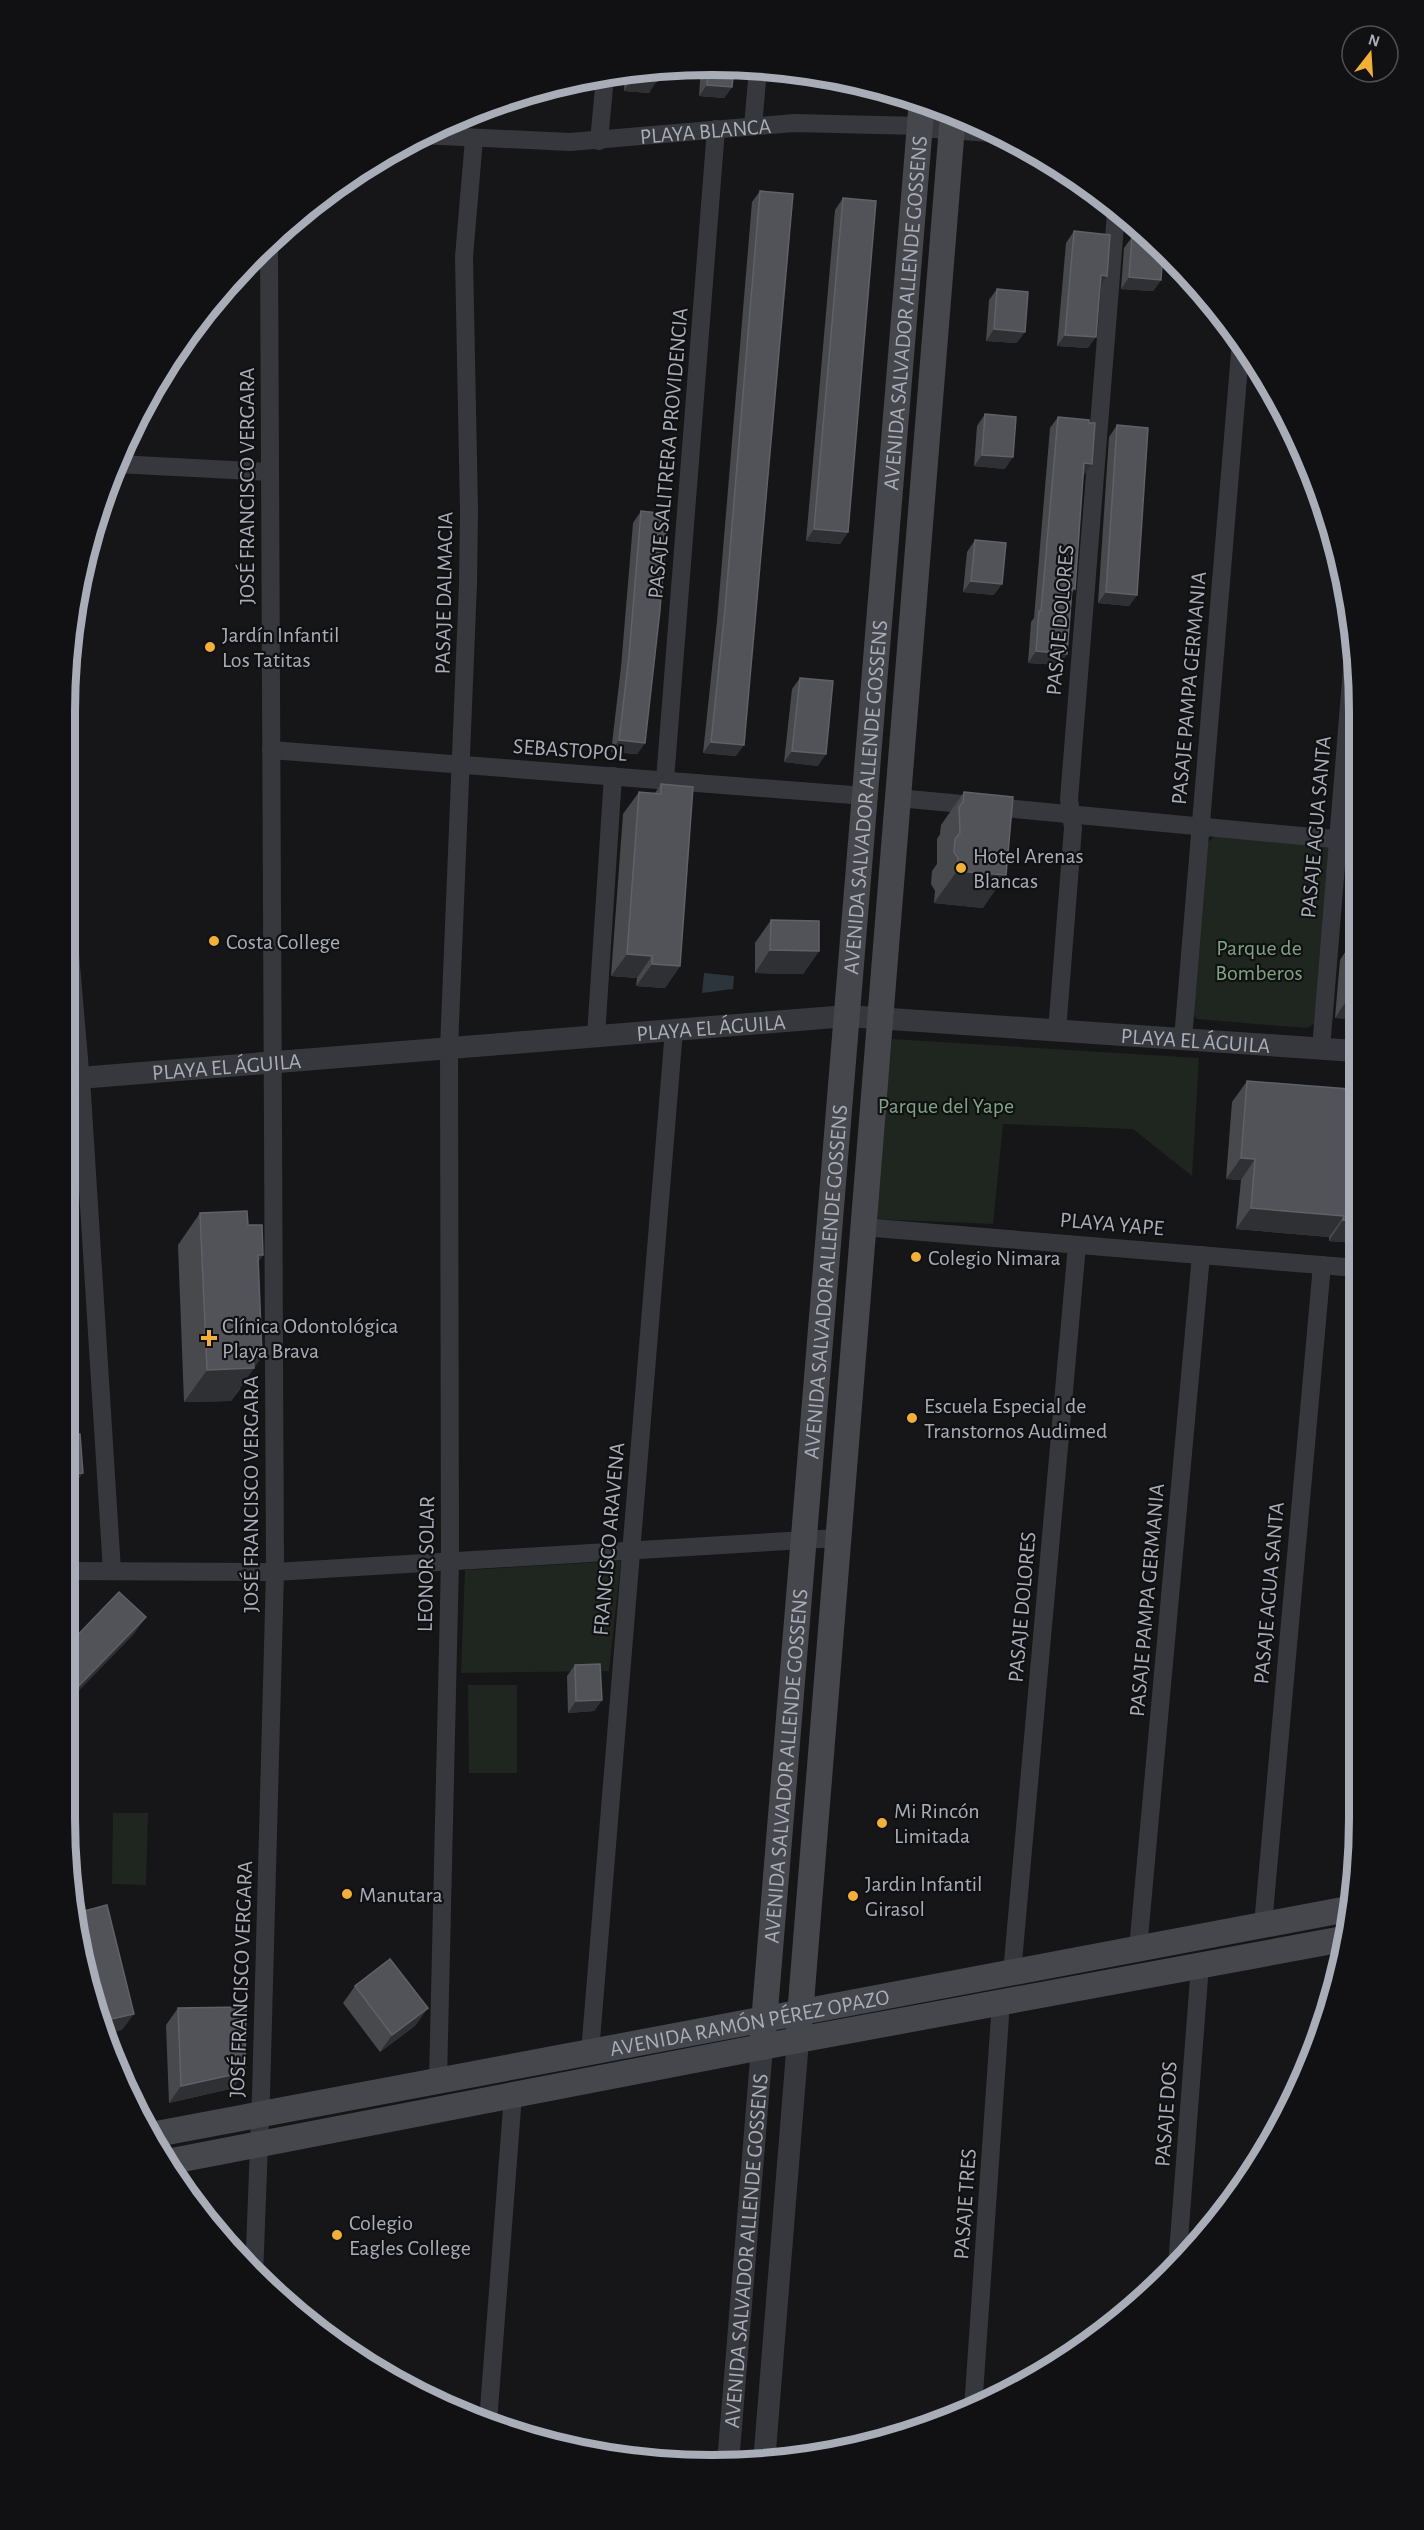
<svg xmlns="http://www.w3.org/2000/svg" width="1424" height="2530" font-family="'Alegreya Sans',sans-serif">
<style>
.green{fill:#1e261f}
.water{fill:#2c353c}
.lines{fill:none;stroke-linecap:round;stroke-linejoin:round}
.minor{stroke:#37383d;stroke-width:18}
.tertiary{stroke:#37383d;stroke-width:22}
.secondary{stroke:#45474d;stroke-width:26}
.wall{fill:#47494d}
.shaded-wall{fill:#2f3033}
.building{fill:#525359;stroke:#5f6168;stroke-width:1.5}
.poi-dot{fill:#f2b134;stroke:#111113;stroke-width:2}
.labels{text-anchor:middle;stroke-width:4.5;stroke-linejoin:round;paint-order:stroke}
.street-label{font-size:22px;fill:#a8adb8;stroke:#111113}
.poi-label{font-size:22px;fill:#a8adb8;stroke:#111113;text-anchor:start}
.park-label{font-size:22px;fill:#7fa381;stroke:#111113}
.rim{fill:none;stroke:#a8adb8;stroke-width:8}
</style>
<rect width="100%" height="100%" fill="#161618"/>
<!-- green -->
<g class="green">
<path d="M1219 833 1324 842 1331 851 1316 1023 1307 1028 1197 1019 1192 1013 1208 842Z"/>
<path d="M892 1039 1199 1058 1192 1176 1133 1129 1003 1124 993 1224 874 1219Z"/>
<path d="M621 1561 609 1671 461 1673 465 1570Z"/>
<path d="M468 1685H517V1773H469Z"/>
<path d="M113 1813H148L146 1885 112 1884Z"/>
</g>
<!-- water -->
<path class="water" d="M704 973 734 976 733 989 702 993Z"/>
<g class="lines">
<!-- minor -->
<g class="minor">
<path d="M753 126 758 69"/>
<path id="s1" d="M420 135 570 142 794 123 920 126"/>
<path d="M599 141 605 77"/>
<path d="M117 464 270 472"/>
<path d="M271 750 865 796"/>
<path d="M665 780 716 129"/>
<path d="M898 798 1355 841"/>
<path d="M67 918 82 1094 112 1571"/>
<path d="M1057 1031 1073 828 1069 799 1116 213"/>
<path d="M596 1036 613 776"/>
<path d="M1183 1039 1241 341"/>
<path d="M1321 1049 1354 644"/>
<path d="M863 1227 1356 1268"/>
<path d="M69 1571 275 1572 838 1538"/>
<path d="M1263 1925 1322 1265"/>
<path d="M1138 1949 1201 1255"/>
<path d="M1012 1973 1077 1245"/>
<path d="M590 2052 674 1030"/>
<path d="M438 2081 450 1561 449 1048 468 584 469 511 464 257 474 139"/>
<path d="M1177 2266 1200 1965"/>
<path d="M254 2275 261 2094 275 1572 269 244"/>
<path d="M973 2409 1001 2002"/>
<path d="M488 2422 513 2095"/>
</g>
<!-- tertiary -->
<g class="tertiary">
<path d="M920 126 991 131"/>
<path id="s2" d="M67 1079 847 1016 1355 1051"/>
<path id="s3" d="M728 2463 762 2047"/>
<path d="M764 2463 798 2040"/>
</g>
<!-- secondary -->
<g class="secondary">
<path d="M798 2040 953 114"/>
<path id="s4" d="M762 2047 922 100"/>
<path id="s5" d="M151 2135 1348 1909"/>
<path d="M167 2162 798 2040 1343 1939"/>
</g>
</g>
<!-- wall -->
<g class="wall">
<path d="M701 67 734 68 732 87 724 98 699 96Z"/>
<path d="M658 68 649 93 624 91 625 73Z"/>
<path d="M760 191 736 756 703 753 717 621 752 202Z"/>
<path d="M843 198 848 532 840 544 806 541 835 210Z"/>
<path d="M1074 231 1107 276 1100 285 1088 348 1057 346 1066 243Z"/>
<path d="M1132 237 1161 280 1153 291 1121 289 1124 248Z"/>
<path d="M997 289 1017 343 986 341 989 300Z"/>
<path d="M985 414 1005 469 974 466 977 426Z"/>
<path d="M1058 417 1092 464 1083 475 1075 589 1071 593 1067 654 1059 665 1028 663 1031 622 1034 618 1050 428Z"/>
<path d="M1117 425 1137 595 1129 606 1098 603 1109 437Z"/>
<path d="M641 511 645 743 637 754 611 752 621 667 633 523Z"/>
<path d="M975 540 994 595 963 592 967 552Z"/>
<path d="M800 678 818 766 784 762 792 689Z"/>
<path d="M661 784 680 966 665 988 636 986 637 978 611 976 623 814 639 792 655 793Z"/>
<path d="M964 792 983 908 934 903 935 891 931 884 932 871 937 864V839L940 834 941 825Z"/>
<path d="M1355 893V1019L1335 1018 1340 960 1351 943Z"/>
<path d="M771 920 819 951 803 974 755 973V943Z"/>
<path d="M1247 1081 1350 1089 1356 1085V1243L1329 1241V1237L1236 1229 1241 1180 1226 1179 1232 1102Z"/>
<path d="M200 1213 248 1225 263 1255 258 1262 240 1389 231 1401 184 1402 178 1245Z"/>
<path d="M575 1665 602 1700 594 1711 568 1713 567 1676Z"/>
<path d="M355 1986 416 2025 380 2052 343 2003Z"/>
<path d="M178 2008 234 2088 169 2103 166 2025Z"/>
</g>
<!-- shaded-wall -->
<g class="shaded-wall">
<path d="M631 79 657 81 649 93 624 91Z"/>
<path d="M707 85 732 87 724 98 699 96Z"/>
<path d="M1101 275 1107 276 1099 287Z"/>
<path d="M1129 277 1161 280 1153 291 1121 289Z"/>
<path d="M994 329 1025 332 1017 343 986 341Z"/>
<path d="M1065 335 1096 337 1088 348 1057 346Z"/>
<path d="M982 455 1013 457 1005 469 974 466Z"/>
<path d="M1084 463 1092 464 1084 475H1076Z"/>
<path d="M814 529 848 532 840 544 806 541Z"/>
<path d="M971 581 1002 584 994 595 963 592Z"/>
<path d="M1106 592 1137 595 1129 606 1098 603Z"/>
<path d="M1036 651 1067 654 1059 665 1028 663Z"/>
<path d="M619 740 645 743 637 754 611 752Z"/>
<path d="M711 742 744 745 736 756 703 753Z"/>
<path d="M792 751 826 754 818 766 784 762Z"/>
<path d="M957 871 1006 875 983 908 934 903Z"/>
<path d="M770 950 819 951 803 974 755 973Z"/>
<path d="M627 954 652 956 637 978 611 976Z"/>
<path d="M652 964 680 966 665 988 636 986Z"/>
<path d="M1349 997 1355 998V1019L1335 1018Z"/>
<path d="M1241 1158 1255 1159 1241 1180 1226 1179Z"/>
<path d="M1251 1208 1344 1216 1329 1237 1236 1229Z"/>
<path d="M1343 1220 1356 1221V1243L1329 1241Z"/>
<path d="M258 1255H263L241 1287Z"/>
<path d="M68 1321H77L68 1332Z"/>
<path d="M253 1357H262L231 1401 184 1402 207 1370Z"/>
<path d="M83 1473 75 1484 69 1485V1474Z"/>
<path d="M146 1617 134 1634 69 1701V1696Z"/>
<path d="M602 1700 594 1711 568 1713 576 1701Z"/>
<path d="M428 2008 416 2025 380 2052 392 2035Z"/>
<path d="M134 2014 122 2030 103 2035 98 2022Z"/>
<path d="M245 2072 234 2088 169 2103 181 2086Z"/>
</g>
<!-- building -->
<g class="building">
<path d="M708 67 734 68 732 87 707 85Z"/>
<path d="M658 68 657 81 631 79 632 72Z"/>
<path d="M760 191 793 194 744 745 711 742 725 609Z"/>
<path d="M843 198 876 201 848 532 814 529Z"/>
<path d="M1074 231 1110 235 1107 276 1101 275 1096 337 1065 335Z"/>
<path d="M1132 237 1149 238 1163 249 1161 280 1129 277Z"/>
<path d="M997 289 1028 292 1025 332 994 329Z"/>
<path d="M985 414 1016 417 1013 457 982 455Z"/>
<path d="M1058 417 1089 420V423H1095L1092 464 1084 463 1075 589 1072 588 1067 654 1036 651 1039 611H1041Z"/>
<path d="M1117 425 1148 428 1137 595 1106 592Z"/>
<path d="M641 511 667 514 660 610 645 743 619 740 629 656Z"/>
<path d="M975 540 1006 543 1002 584 971 581Z"/>
<path d="M800 678 833 681 826 754 792 751Z"/>
<path d="M661 784 693 787 680 966 652 964V956L627 954 639 792 661 794Z"/>
<path d="M964 792 1013 797 1006 875 957 871 958 858 954 852 955 839 960 833 959 807 963 802Z"/>
<path d="M771 920 819 921V951L770 950Z"/>
<path d="M1354 939 1355 940V998L1349 997Z"/>
<path d="M1247 1081 1350 1089 1356 1085V1221L1343 1220 1344 1216 1251 1208 1255 1159 1241 1158Z"/>
<path d="M247 1211 248 1225H262L263 1255H258L262 1357H253L254 1368 207 1370 200 1213Z"/>
<path d="M68 1256H73L77 1321H68Z"/>
<path d="M80 1434 83 1473 69 1474 68 1435Z"/>
<path d="M119 1592 146 1617 69 1696V1644Z"/>
<path d="M600 1664 602 1700 576 1701 575 1665Z"/>
<path d="M107 1905 134 2014 98 2022 73 1914Z"/>
<path d="M390 1959 428 2008 392 2035 355 1986Z"/>
<path d="M246 2007 245 2072 181 2086 178 2008Z"/>
</g>
<!-- markers -->
<g class="poi-dot">
<circle cx="210" cy="647" r="6"/>
<circle cx="961" cy="868" r="6"/>
<circle cx="214" cy="941" r="6"/>
<circle cx="916" cy="1257" r="6"/>
<path d="M206 1329h6v6h6v6h-6v6h-6v-6h-6v-6h6z"/>
<circle cx="912" cy="1418" r="6"/>
<circle cx="882" cy="1823" r="6"/>
<circle cx="347" cy="1894" r="6"/>
<circle cx="853" cy="1896" r="6"/>
<circle cx="337" cy="2235" r="6"/>
</g>
<g class="labels">
<!-- street labels -->
<g class="street-label">
<text dy="8" stroke="none"><textPath href="#s1" startOffset="286">PLAYA BLANCA</textPath></text>
<text dy="8" stroke="none"><textPath href="#s4" startOffset="1740">AVENIDA SALVADOR ALLENDE GOSSENS</textPath></text>
<text transform="translate(667 453) rotate(-85)" y="8">PASAJE SALITRERA PROVIDENCIA</text>
<text transform="translate(246 486) rotate(-90)" y="8">JOSÉ FRANCISCO VERGARA</text>
<text transform="translate(443 593) rotate(-89)" y="8">PASAJE DALMACIA</text>
<text transform="translate(1059 620) rotate(-85)" y="8">PASAJE DOLORES</text>
<text transform="translate(1188 688) rotate(-85)" y="8">PASAJE PAMPA GERMANIA</text>
<text transform="translate(570 749) rotate(4)" y="8">SEBASTOPOL</text>
<text dy="8" stroke="none"><textPath href="#s4" startOffset="1254">AVENIDA SALVADOR ALLENDE GOSSENS</textPath></text>
<text transform="translate(1315 827) rotate(-85)" y="8">PASAJE AGUA SANTA</text>
<text dy="8" stroke="none"><textPath href="#s2" startOffset="646">PLAYA EL ÁGUILA</textPath></text>
<text dy="8" stroke="none"><textPath href="#s2" startOffset="1132">PLAYA EL ÁGUILA</textPath></text>
<text dy="8" stroke="none"><textPath href="#s2" startOffset="160">PLAYA EL ÁGUILA</textPath></text>
<text transform="translate(1112 1223) rotate(5)" y="8">PLAYA YAPE</text>
<text dy="8" stroke="none"><textPath href="#s4" startOffset="768">AVENIDA SALVADOR ALLENDE GOSSENS</textPath></text>
<text transform="translate(250 1494) rotate(-90)" y="8">JOSÉ FRANCISCO VERGARA</text>
<text transform="translate(608 1539) rotate(-85)" y="8">FRANCISCO ARAVENA</text>
<text transform="translate(425 1564) rotate(-89)" y="8">LEONOR SOLAR</text>
<text transform="translate(1268 1593) rotate(-85)" y="8">PASAJE AGUA SANTA</text>
<text transform="translate(1146 1600) rotate(-85)" y="8">PASAJE PAMPA GERMANIA</text>
<text transform="translate(1021 1607) rotate(-85)" y="8">PASAJE DOLORES</text>
<text dy="8" stroke="none"><textPath href="#s4" startOffset="282">AVENIDA SALVADOR ALLENDE GOSSENS</textPath></text>
<text transform="translate(240 1979) rotate(-88)" y="8">JOSÉ FRANCISCO VERGARA</text>
<text dy="8" stroke="none"><textPath href="#s5" startOffset="609">AVENIDA RAMÓN PÉREZ OPAZO</textPath></text>
<text transform="translate(1165 2114) rotate(-86)" y="8">PASAJE DOS</text>
<text transform="translate(964 2204) rotate(-86)" y="8">PASAJE TRES</text>
<text dy="8" stroke="none"><textPath href="#s3" startOffset="213">AVENIDA SALVADOR ALLENDE GOSSENS</textPath></text>
</g>
<!-- poi labels -->
<g class="poi-label">
<text x="222" y="642">Jardín Infantil<tspan x="222" dy="25">Los Tatitas</tspan></text>
<text x="973" y="863">Hotel Arenas<tspan x="973" dy="25">Blancas</tspan></text>
<text x="226" y="949">Costa College</text>
<text x="928" y="1265">Colegio Nimara</text>
<text x="222" y="1333">Clínica Odontológica<tspan x="222" dy="25">Playa Brava</tspan></text>
<text x="924" y="1413">Escuela Especial de<tspan x="924" dy="25">Transtornos Audimed</tspan></text>
<text x="894" y="1818">Mi Rincón<tspan x="894" dy="25">Limitada</tspan></text>
<text x="865" y="1891">Jardin Infantil<tspan x="865" dy="25">Girasol</tspan></text>
<text x="359" y="1902">Manutara</text>
<text x="349" y="2230">Colegio<tspan x="349" dy="25">Eagles College</tspan></text>
</g>
<!-- park labels -->
<g class="park-label">
<text x="1259" y="955">Parque de<tspan x="1259" dy="25">Bomberos</tspan></text>
<text x="946" y="1113">Parque del Yape</text>
</g>
</g>
<!-- crop -->
<path d="M0 0H1424V2530H0ZM712 75H712A637 637 0 0 1 1349 712V1818A637 637 0 0 1 712 2455H712A637 637 0 0 1 75 1818V712A637 637 0 0 1 712 75Z" fill="#111113" fill-rule="evenodd"/>
<path class="rim" d="M712 75H712A637 637 0 0 1 1349 712V1818A637 637 0 0 1 712 2455H712A637 637 0 0 1 75 1818V712A637 637 0 0 1 712 75Z"/>
<!-- north arrow -->
<g transform="translate(1370 54) rotate(17)"><circle r="28" fill="#111113" stroke="#4d4f55" stroke-width="1.5"/>
<path d="M0-4.5L10 22L0 15L-10 22Z" fill="#f2b134"/>
<text y="-9" font-size="16" font-weight="bold" text-anchor="middle" fill="#a8adb8">N</text>
</g>
</svg>
